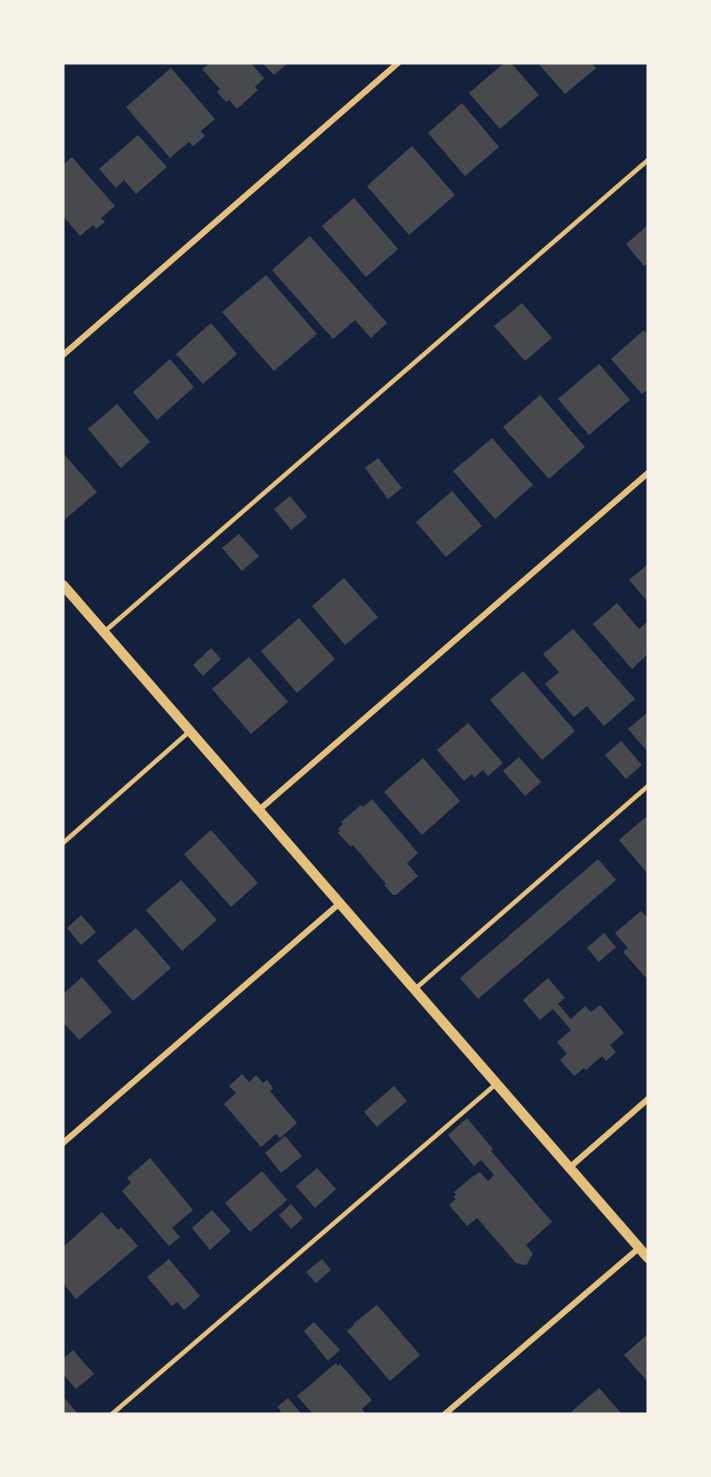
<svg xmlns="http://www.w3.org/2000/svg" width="711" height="1477" font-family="'Exo 2',sans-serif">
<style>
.building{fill:#48494c}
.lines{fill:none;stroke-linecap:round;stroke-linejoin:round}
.service{stroke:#e5c07b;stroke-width:4.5}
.minor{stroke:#e5c07b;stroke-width:6}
.tertiary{stroke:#e5c07b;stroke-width:10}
</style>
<rect width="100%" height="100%" fill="#14213d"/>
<!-- building -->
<g class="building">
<path d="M210 63H251L264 78 255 87 258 90 237 109 229 100 226 102 217 92 220 89 202 69Z"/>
<path d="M262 63H288L274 75Z"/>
<path d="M504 63H511L539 95 500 129 469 93Z"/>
<path d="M538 63H592L596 68 565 94Z"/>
<path d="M171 68 215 119 201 131 205 136 193 146 189 142 170 158 126 107Z"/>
<path d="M462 103 499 147 465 176 428 133Z"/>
<path d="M138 135 167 167 136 194 124 180 116 188 99 169Z"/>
<path d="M412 146 455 195 409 235 367 186Z"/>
<path d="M72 157 115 206 101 218 105 222 96 229 93 225 80 236 63 216V165Z"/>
<path d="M354 198 398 249 366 277 322 226Z"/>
<path d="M648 225V263L644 266 626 244Z"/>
<path d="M310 236 387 323 371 338 355 320 333 339 272 270Z"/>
<path d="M266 275 317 334 274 371 222 312Z"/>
<path d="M522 303 552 338 525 361 494 326Z"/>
<path d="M211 323 237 354 203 384 176 354Z"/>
<path d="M644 330 648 335V389L642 394 611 359Z"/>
<path d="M170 359 194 387 157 420 133 392Z"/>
<path d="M599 364 630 400 589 435 558 399Z"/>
<path d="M540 395 585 447 549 479 503 427Z"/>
<path d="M117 404 150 442 121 468 88 429Z"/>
<path d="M492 438 533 485 495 519 453 471Z"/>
<path d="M63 453 97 492 63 521Z"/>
<path d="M378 458 402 488 388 499 365 468Z"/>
<path d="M452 491 482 526 446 557 416 522Z"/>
<path d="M290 496 307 517 291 530 274 509Z"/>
<path d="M239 534 259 556 242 571 222 548Z"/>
<path d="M648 564V602L629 580Z"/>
<path d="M344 578 378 617 345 645 312 606Z"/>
<path d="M617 603 639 629 648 621V654L632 669 593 624Z"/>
<path d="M299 618 335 659 297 693 261 651Z"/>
<path d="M573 629 635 699 604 726 587 706 574 717 545 684 559 672 543 654Z"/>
<path d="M211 648 221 659 203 676 193 665Z"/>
<path d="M249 657 288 702 251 734 212 689Z"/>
<path d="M523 671 575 731 542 760 490 700Z"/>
<path d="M648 712V752L628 729Z"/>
<path d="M468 723 503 763 488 776 483 770 474 778 472 774 464 781 437 750Z"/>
<path d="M621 741 642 765 626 779 605 755Z"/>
<path d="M519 757 541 782 525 796 503 771Z"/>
<path d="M423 758 460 801 422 835 384 792Z"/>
<path d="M372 799 418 853 407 863 418 876 396 895H393L384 885 386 884 353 845 351 847 338 833 340 831 338 829 343 824 341 822 361 805 363 807Z"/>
<path d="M648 815V874L619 840Z"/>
<path d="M211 830 258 883 231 907 184 854Z"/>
<path d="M598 859 616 880 478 999 460 978Z"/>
<path d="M181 880 217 920 182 951 146 910Z"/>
<path d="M641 911 648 918V980L623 952 628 948 615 933Z"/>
<path d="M81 915 96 932 81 945 67 928Z"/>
<path d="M136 928 171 968 133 1001 97 961Z"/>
<path d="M604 933 616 947 599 962 587 948Z"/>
<path d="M82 977 112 1012 79 1040 63 1022V994Z"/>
<path d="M548 978 565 998 558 1004 571 1019 585 1006 591 1012 600 1005 624 1033 610 1045 616 1052 606 1061 602 1056 586 1070 584 1068 574 1076 560 1060 567 1054 557 1042 571 1030 553 1009 540 1020 523 1000Z"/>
<path d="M242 1074 249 1082 256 1075 263 1083 267 1080 273 1088 270 1091 297 1123 280 1138 276 1134 261 1147 224 1104 236 1093 229 1086Z"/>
<path d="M394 1086 407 1101 377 1127 364 1112Z"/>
<path d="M467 1118 493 1149 491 1151 552 1222 526 1245 533 1254 527 1264 524 1265 516 1263 477 1218 467 1226 449 1205 456 1199 453 1197 456 1194 454 1192 472 1177 480 1172 488 1181 494 1175 481 1160 474 1166 448 1135Z"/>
<path d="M285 1136 302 1156 281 1173 265 1153Z"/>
<path d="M150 1158 193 1210 172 1228 180 1237 169 1246 122 1191 131 1183 127 1178Z"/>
<path d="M317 1168 336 1189 315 1208 296 1186Z"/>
<path d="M262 1171 287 1200 250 1232 225 1203Z"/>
<path d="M291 1204 303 1218 291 1229 279 1215Z"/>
<path d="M212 1210 231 1231 210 1250 192 1228Z"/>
<path d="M102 1212 118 1230 121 1227 138 1246 76 1299 63 1283V1247Z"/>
<path d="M169 1259 200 1296 184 1310 177 1302 172 1306 147 1277Z"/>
<path d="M322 1259 331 1270 316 1283 306 1272Z"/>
<path d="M377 1305 420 1355 390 1381 347 1331 354 1325 353 1324Z"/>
<path d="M314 1322 340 1350 328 1361 304 1331Z"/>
<path d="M648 1334V1382L624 1355Z"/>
<path d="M73 1350 94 1374 76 1389 63 1374V1359Z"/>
<path d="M336 1363 338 1366 340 1364 372 1400 362 1409 366 1414H313L297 1396Z"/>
<path d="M599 1388 622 1414H569Z"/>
<path d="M63 1396 78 1414H63Z"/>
<path d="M288 1398 300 1412V1414H278L281 1411 277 1407Z"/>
</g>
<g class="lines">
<!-- service -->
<g class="service">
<path d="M104 632 648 160"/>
<path d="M63 843 190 731"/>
<path d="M415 989 648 786"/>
<path d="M112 1414 496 1084"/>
</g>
<!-- minor -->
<g class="minor">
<path d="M63 355 398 63"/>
<path d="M259 810 648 473"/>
<path d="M63 1143 340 903"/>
<path d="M569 1168 648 1099"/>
<path d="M445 1414 639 1248"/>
</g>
<!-- tertiary -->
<path class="tertiary" d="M63 585 648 1258"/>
</g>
<!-- border -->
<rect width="711" height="1477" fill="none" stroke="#f6f1e7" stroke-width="129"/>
</svg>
